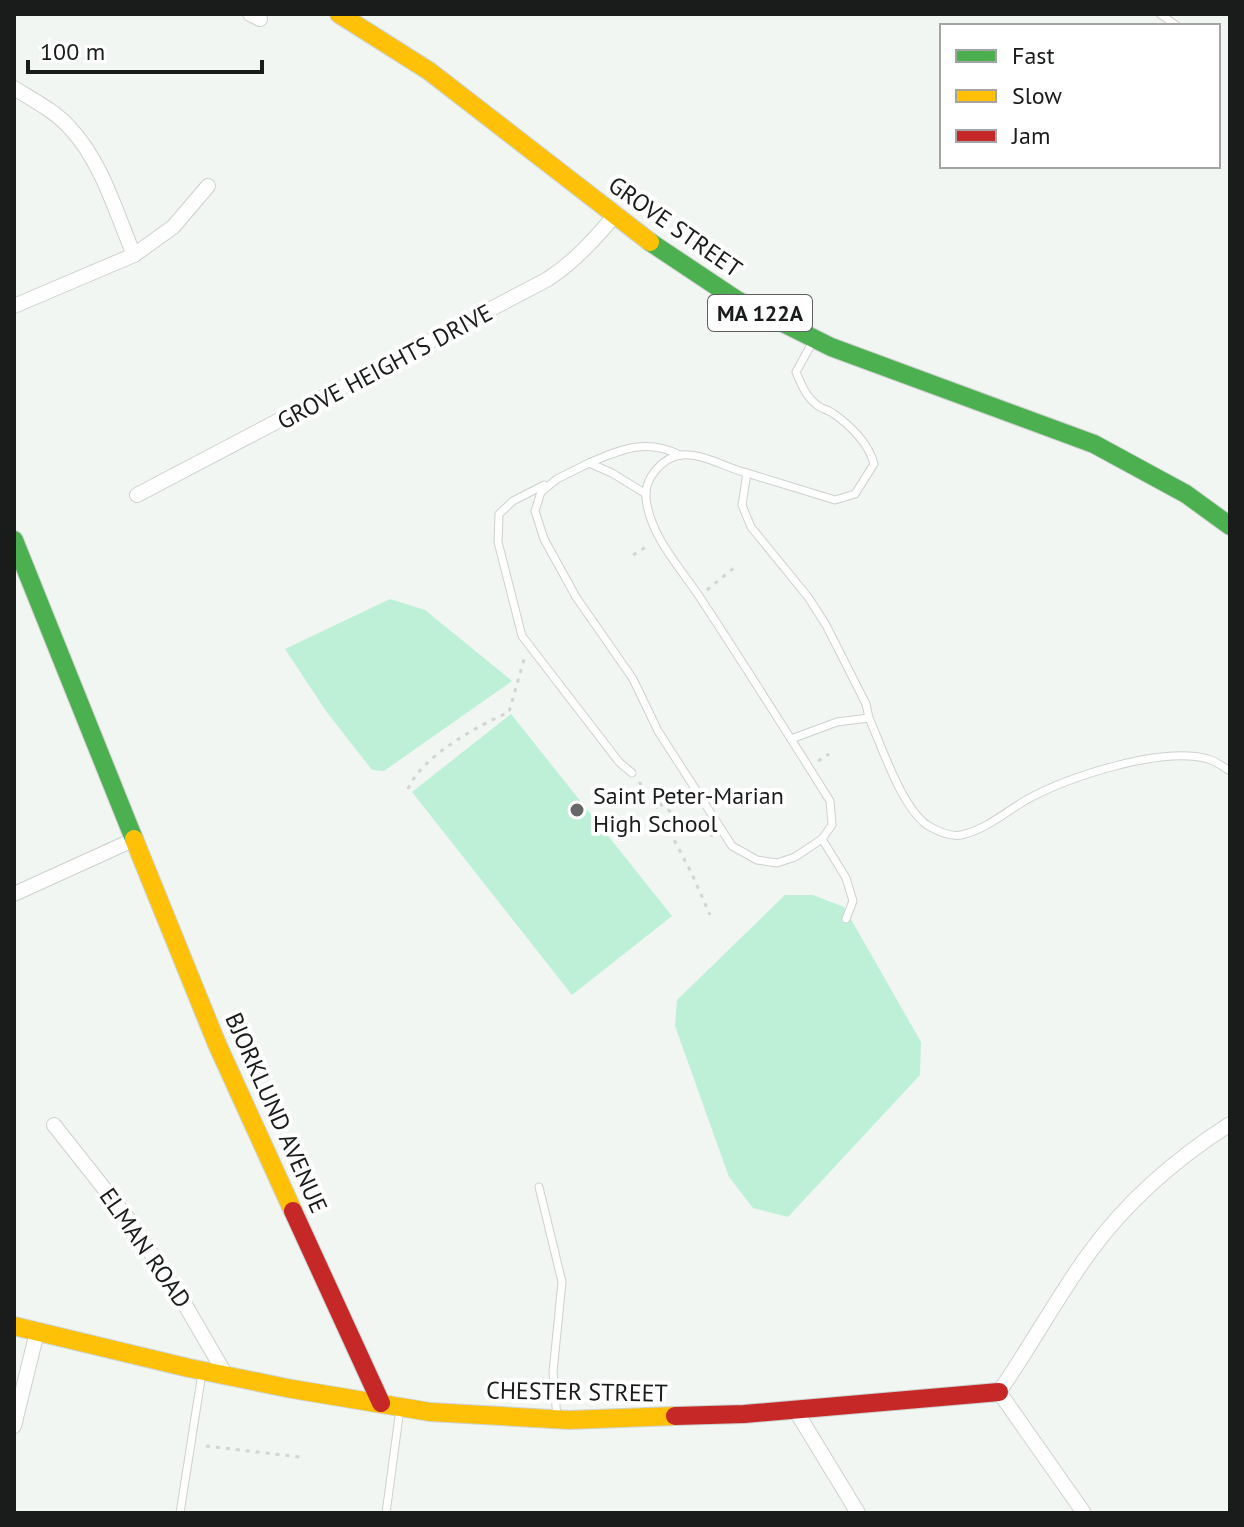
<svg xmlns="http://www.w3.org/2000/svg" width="1244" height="1527" font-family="'PT Sans',sans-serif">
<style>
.green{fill:#bdf0d7}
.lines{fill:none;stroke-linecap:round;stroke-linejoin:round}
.lane-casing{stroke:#cdd2cf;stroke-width:9}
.street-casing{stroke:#cdd2cf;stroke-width:16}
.fast-casing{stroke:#cdd2cf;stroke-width:20}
.slow-casing{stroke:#cdd2cf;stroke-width:20}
.jam-casing{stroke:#cdd2cf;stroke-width:20}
.path{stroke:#d3d5d4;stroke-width:3;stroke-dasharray:4 6;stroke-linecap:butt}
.lane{stroke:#fdfefd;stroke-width:7}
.street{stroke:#fdfefd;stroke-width:14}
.fast{stroke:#4caf50;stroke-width:18}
.slow{stroke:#ffc107;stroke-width:18}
.jam{stroke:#c62828;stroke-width:18}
.poi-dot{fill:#656866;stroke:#fff;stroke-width:3}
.labels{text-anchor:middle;stroke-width:8;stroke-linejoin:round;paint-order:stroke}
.shield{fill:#fff;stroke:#5e605f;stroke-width:2}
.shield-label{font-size:22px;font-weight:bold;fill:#191c1a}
.street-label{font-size:24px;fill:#191c1a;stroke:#fff}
.poi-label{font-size:24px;fill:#191c1a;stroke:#fff;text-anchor:start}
</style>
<rect width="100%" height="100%" fill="#f1f6f3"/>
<!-- green -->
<g class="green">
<path d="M390 599 425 610 512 681 384 771 372 770 326 711 285 649Z"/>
<path d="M511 714 672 916 572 995 412 792Z"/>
<path d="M785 895H813L844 907 921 1042 920 1075 788 1217 753 1208 729 1177 675 1026 677 1000Z"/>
</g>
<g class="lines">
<!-- lane casing -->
<g class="lane-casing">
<g id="lane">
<path d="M1160 14 1177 26"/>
<path d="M812 343 796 372C801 384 806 397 817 405 822 409 829 410 834 414 851 426 869 444 874 464L855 494 835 500 747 473 742 505 751 527 808 597 826 625 866 704 869 718C882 747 901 806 927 825 937 831 950 837 961 835 985 830 1006 812 1026 800 1068 777 1161 746 1208 759 1216 761 1223 767 1230 771"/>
<path d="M589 463 557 479 541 492 535 511 544 539 576 597 633 679 658 731 732 846 757 860 777 863 795 857 822 839 832 825 830 801C788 734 745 666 701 599 681 568 650 537 646 498 644 479 662 457 682 455 703 453 726 468 747 473"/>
<path d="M544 485 513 501 499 514 498 542 522 636 619 762 632 773"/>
<path d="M646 494 612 473 589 463C622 449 646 438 680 455"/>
<path d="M791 739 837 722 869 718"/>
<path d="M822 839 846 878 853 901 846 919"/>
<path d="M539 1187 562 1282 553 1372 557 1417"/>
<path d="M180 1513 202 1373"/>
<path d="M386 1513 400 1409"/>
</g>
</g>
<!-- street casing -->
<g class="street-casing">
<g id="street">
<path d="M250 14 260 19"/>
<path d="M14 88C33 100 55 111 70 128 102 162 116 213 134 255"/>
<path d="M14 306 134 255 173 227 208 186"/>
<path d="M137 495 548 279C575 261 594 240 615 215"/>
<path d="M14 894 133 840"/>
<path d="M54 1125 129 1220 184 1303 227 1377"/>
<path d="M796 1411 858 1513"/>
<path d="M14 1426 37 1332"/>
<path d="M1084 1513 999 1392C1031 1346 1057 1297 1090 1252 1127 1201 1177 1158 1230 1124"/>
</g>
</g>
<!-- fast casing -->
<g class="fast-casing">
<g id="fast">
<path d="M650 242 737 300 831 347 1094 444 1186 494 1230 526"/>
<path d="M14 540 134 839"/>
</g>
</g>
<!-- slow casing -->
<g class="slow-casing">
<g id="slow">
<path d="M339 14 429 71 650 242"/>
<path d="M134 839 217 1044 293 1211"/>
<path d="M14 1326 189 1368 292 1389 430 1412 569 1420 675 1416"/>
</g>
</g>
<!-- jam casing -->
<g class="jam-casing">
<g id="jam">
<path d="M293 1211 381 1403"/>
<path d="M675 1416 744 1414 999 1392"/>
</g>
</g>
<!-- path -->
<g class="path">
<path d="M633 555 649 545"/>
<path d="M707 590 735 567"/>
<path d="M818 761 829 754"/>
<path d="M639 782C656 806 687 823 713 836"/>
<path d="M408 789C421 757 477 726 509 712L525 656"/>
<path d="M651 796 692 874 710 915"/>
<path d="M206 1446 300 1457"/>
</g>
<!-- lane -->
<use href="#lane" class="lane"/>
<!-- street -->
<use href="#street" class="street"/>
<!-- fast -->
<use href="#fast" class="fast"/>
<!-- slow -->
<use href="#slow" class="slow"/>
<!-- jam -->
<use href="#jam" class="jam"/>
</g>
<!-- markers -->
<circle class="poi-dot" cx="577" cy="810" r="8"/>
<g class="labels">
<!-- shield labels -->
<rect class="shield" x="708" y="295" width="104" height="36" rx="6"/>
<g class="shield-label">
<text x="760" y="321">MA 122A</text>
</g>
<!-- street labels -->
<g class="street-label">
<text transform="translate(675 227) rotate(35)" y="8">GROVE STREET</text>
<text transform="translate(385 367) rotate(-28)" y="8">GROVE HEIGHTS DRIVE</text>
<text transform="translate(276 1113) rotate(66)" y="8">BJORKLUND AVENUE</text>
<text transform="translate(145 1248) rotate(55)" y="8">ELMAN ROAD</text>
<text transform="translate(577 1392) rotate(1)" y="8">CHESTER STREET</text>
</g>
<!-- poi labels -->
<g class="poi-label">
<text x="593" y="804">Saint Peter-Marian<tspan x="593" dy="28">High School</tspan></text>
</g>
</g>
<!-- border -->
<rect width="1244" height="1527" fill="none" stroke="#191c1a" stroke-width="32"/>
<!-- legend -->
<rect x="940" y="24" width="280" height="144" fill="#ffffff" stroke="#a3a4a3" stroke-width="2"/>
<rect x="956" y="50" width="40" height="12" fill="#4caf50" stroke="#a3a4a3" stroke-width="2"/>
<text x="1012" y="64" font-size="24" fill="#191c1a">Fast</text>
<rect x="956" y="90" width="40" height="12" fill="#ffc107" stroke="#a3a4a3" stroke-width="2"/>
<text x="1012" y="104" font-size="24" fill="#191c1a">Slow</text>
<rect x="956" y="130" width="40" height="12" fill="#c62828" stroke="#a3a4a3" stroke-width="2"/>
<text x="1012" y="144" font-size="24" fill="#191c1a">Jam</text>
<!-- scale -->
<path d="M28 60v12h234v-12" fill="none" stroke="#191c1a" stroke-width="4"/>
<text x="40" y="60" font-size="24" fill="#191c1a" stroke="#ffffff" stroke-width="6" paint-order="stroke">100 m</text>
</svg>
